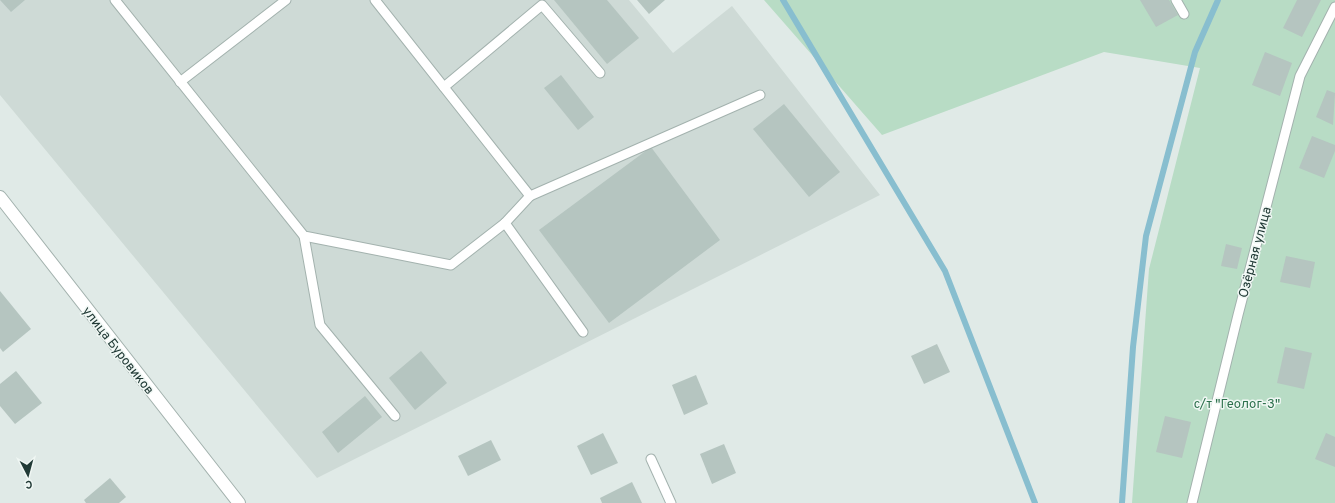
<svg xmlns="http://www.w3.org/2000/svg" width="1335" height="503" font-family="Overpass,sans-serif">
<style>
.built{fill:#cedad6}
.green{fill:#b8dcc5}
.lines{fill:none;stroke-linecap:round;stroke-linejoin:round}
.stream{stroke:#88becf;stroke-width:6}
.building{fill:#b5c5c0}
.service-casing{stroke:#a3b2ae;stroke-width:11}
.minor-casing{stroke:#a3b2ae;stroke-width:14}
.service{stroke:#fff;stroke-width:9}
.minor{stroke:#fff;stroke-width:12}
.labels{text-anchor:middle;stroke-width:3;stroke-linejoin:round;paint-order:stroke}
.street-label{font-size:13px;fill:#213a36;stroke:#f0f7f4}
.park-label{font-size:13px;fill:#2c704c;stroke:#f0f7f4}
</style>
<rect width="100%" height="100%" fill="#e0eae7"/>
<!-- built -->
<path class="built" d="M0 0H629L673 53 732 6 880 195 317 478 0 95Z"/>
<!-- green -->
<path class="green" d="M764 0H1335V503H1132L1149 269 1200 68 1104 52 882 135Z"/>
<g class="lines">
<!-- stream -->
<g class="stream">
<path d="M783 0 945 271 1035 503"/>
<path d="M1122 503 1133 347 1146 236 1195 52 1218 0"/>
</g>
</g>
<!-- building -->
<g class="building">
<path d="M0 0H25L11 12Z"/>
<path d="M554 0H607L639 38 607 64Z"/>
<path d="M637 0H665L649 14Z"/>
<path d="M1140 0H1169L1178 15 1156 27Z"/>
<path d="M1297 0H1321L1302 37 1283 28Z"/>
<path d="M1265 52 1292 63 1280 96 1252 85Z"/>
<path d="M561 75 594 117 578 130 544 88Z"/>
<path d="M1327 90 1335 93 1333 125 1316 117Z"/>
<path d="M784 104 840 172 809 197 753 129Z"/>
<path d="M1312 136 1335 145V151L1324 178 1299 168Z"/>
<path d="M651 147 720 240 609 323 539 230Z"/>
<path d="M1226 244 1242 248 1237 269 1221 266Z"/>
<path d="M1286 256 1315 262 1310 288 1280 282Z"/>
<path d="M0 291 31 329 3 352 0 348Z"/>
<path d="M937 344 950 372 924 384 911 356Z"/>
<path d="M1285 347 1312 353 1304 389 1277 383Z"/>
<path d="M421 351 447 383 415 410 389 378Z"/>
<path d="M16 371 42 403 15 424 0 406V384Z"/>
<path d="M696 375 708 404 684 415 672 385Z"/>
<path d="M365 396 382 417 338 453 322 432Z"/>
<path d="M1165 416 1191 422 1182 458 1156 452Z"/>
<path d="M603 433 618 463 591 475 577 446Z"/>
<path d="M1326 433 1335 437V467L1315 459Z"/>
<path d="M491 440 501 460 468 476 458 456Z"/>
<path d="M724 444 736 473 712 484 700 454Z"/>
<path d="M110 478 126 497 119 503H86L84 500Z"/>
<path d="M632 482 642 503H602L600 498Z"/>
</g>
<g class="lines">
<!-- service casing -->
<g class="service-casing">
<g id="service">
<path d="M115 0 304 236 451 265 505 223 530 196"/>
<path d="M375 0 530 196 760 95"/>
<path d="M1176 0 1184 14"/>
<path d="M180 82 286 0"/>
<path d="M444 87 542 5 600 73"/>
<path d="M505 223 583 332"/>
<path d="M304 236 320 325 395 416"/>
<path d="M651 459 671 503"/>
<path d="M1192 503 1238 315 1300 76 1335 7"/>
</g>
</g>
<!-- minor casing -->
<g class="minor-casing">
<path id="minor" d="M0 197 239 503"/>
</g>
<!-- service -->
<use href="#service" class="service"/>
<!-- minor -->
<use href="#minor" class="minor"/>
</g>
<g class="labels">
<!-- street labels -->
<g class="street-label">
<text transform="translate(1254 252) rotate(-75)" y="5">Озёрная улица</text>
<text transform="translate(119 350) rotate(52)" y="5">улица Буровиков</text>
</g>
<!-- park labels -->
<g class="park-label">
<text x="1237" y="408">с/т "Геолог-3"</text>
</g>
</g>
<!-- north arrow -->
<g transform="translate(28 475) rotate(174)" stroke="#f0f7f4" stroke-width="3" paint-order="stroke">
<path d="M0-3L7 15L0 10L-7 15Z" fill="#213a36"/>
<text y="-6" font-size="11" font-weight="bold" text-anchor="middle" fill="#213a36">С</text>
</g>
</svg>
